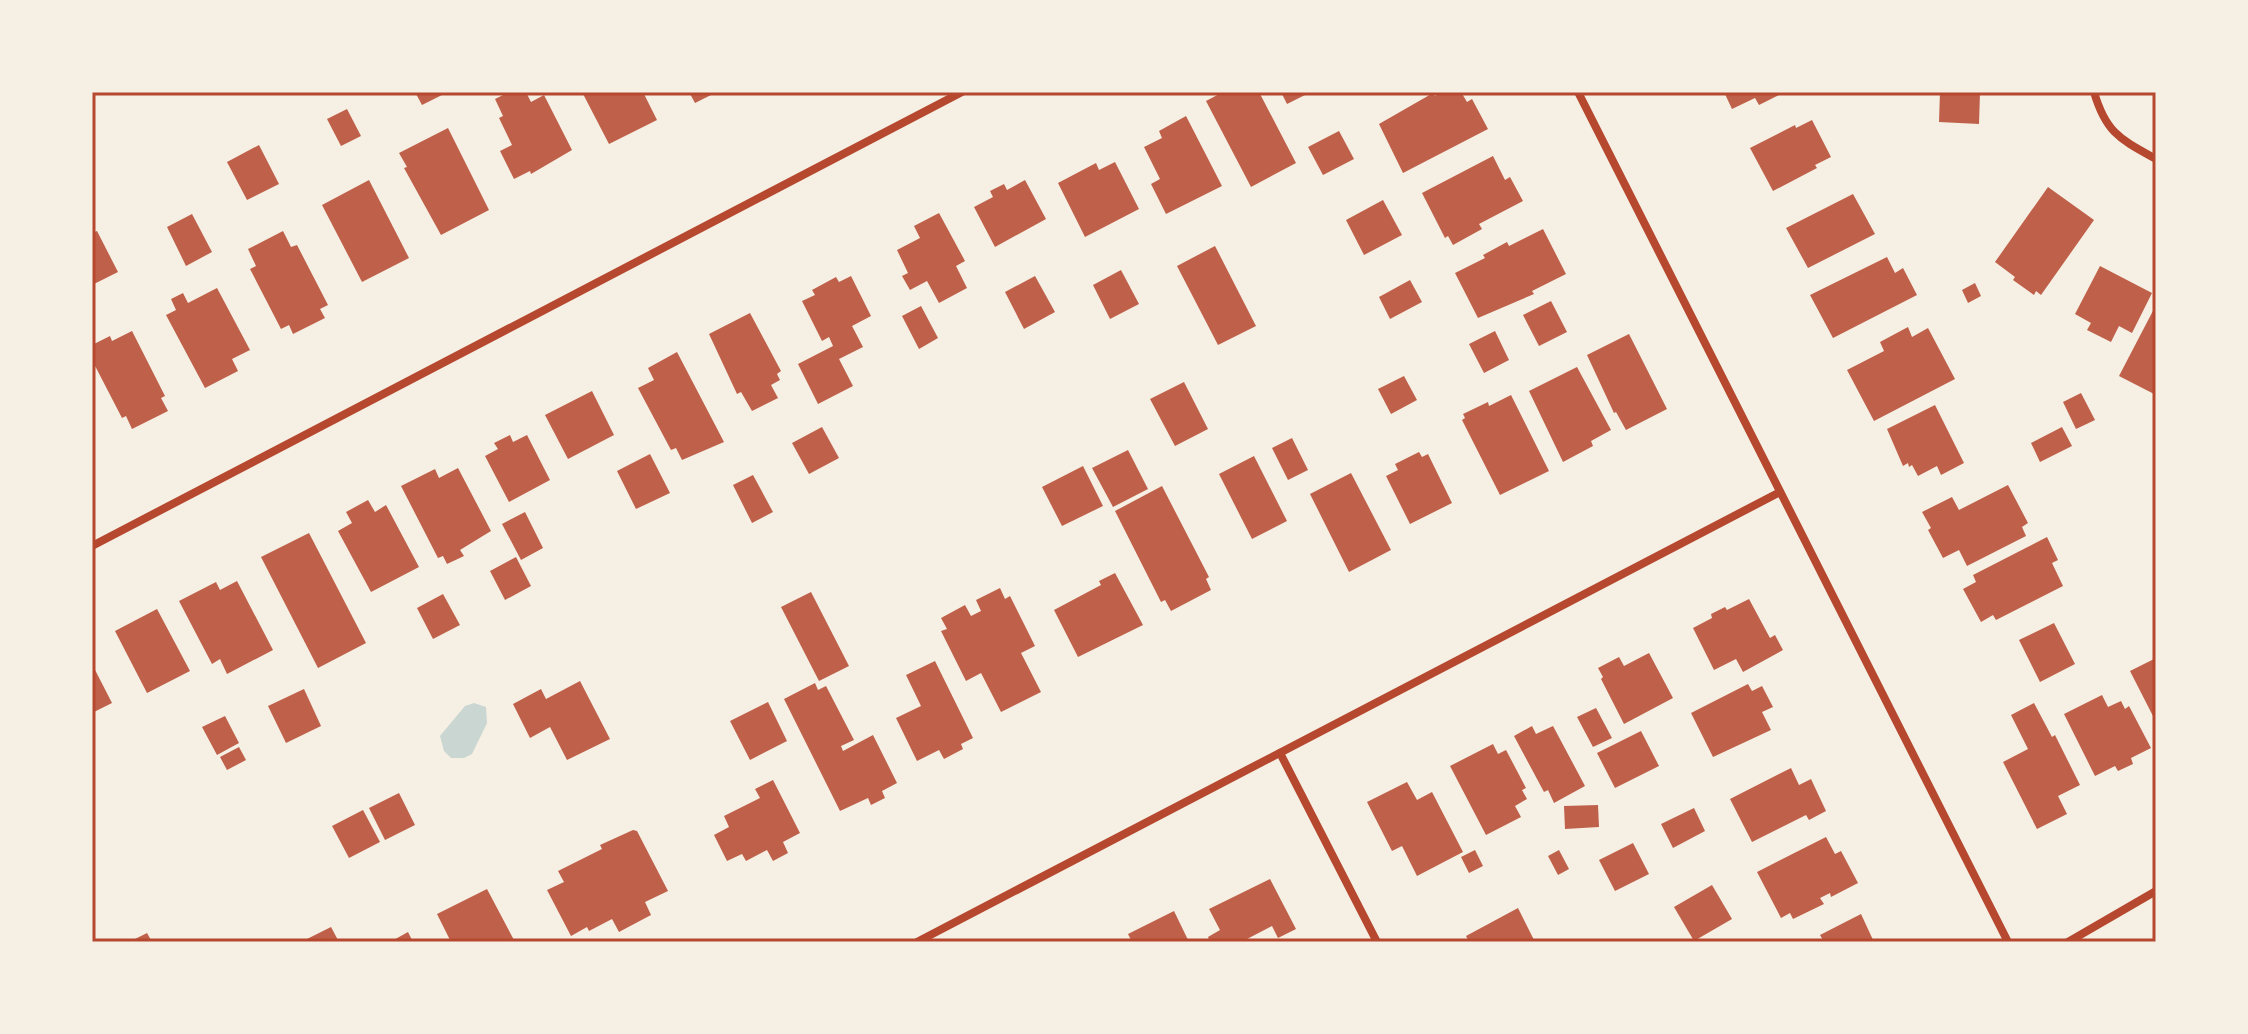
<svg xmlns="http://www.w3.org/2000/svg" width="2248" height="1034" font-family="'Varela Round',sans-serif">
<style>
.water{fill:#c9d6d2}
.building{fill:#bf614a}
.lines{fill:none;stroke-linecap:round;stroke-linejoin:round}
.minor{stroke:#b5482f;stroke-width:8}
.neatline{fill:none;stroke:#b5482f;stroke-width:3}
</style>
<rect width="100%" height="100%" fill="#f6efe4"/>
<!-- water -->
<path class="water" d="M474 703 486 707 487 723 472 754 464 758H451L444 751 440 736 465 706Z"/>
<!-- building -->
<g class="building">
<path d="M415 92H443L444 94 422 105Z"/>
<path d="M509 92H526L531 102 544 95 572 150 531 174 530 171 514 179 500 151 512 145 499 118 503 116 495 99Z"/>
<path d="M582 92H643L657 120 609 144Z"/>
<path d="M689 92H717L695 103Z"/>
<path d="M1223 92H1259L1296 163 1251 187 1206 101Z"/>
<path d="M1281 92H1311L1287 104Z"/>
<path d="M1441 92H1461L1467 102 1472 99 1488 129 1403 173 1379 124 1433 93 1435 96Z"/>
<path d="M1724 92H1785L1759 105 1755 98 1732 109Z"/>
<path d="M1940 92H1980L1979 124 1939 122Z"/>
<path d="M347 109 361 136 341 146 327 119Z"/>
<path d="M1186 116 1222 186 1166 214 1151 184 1160 179 1144 147 1162 138 1159 131Z"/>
<path d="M1812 120 1831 157 1815 165 1817 168 1773 191 1750 148 1795 125 1796 128Z"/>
<path d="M448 128 489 210 441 235 404 168 407 167 399 153Z"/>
<path d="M1339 131 1354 159 1323 175 1308 147Z"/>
<path d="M259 145 279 184 247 200 227 162Z"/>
<path d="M1493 156 1505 180 1510 177 1523 201 1479 224 1482 229 1453 245 1448 236 1445 238 1422 193Z"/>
<path d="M1115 162 1139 209 1085 237 1058 183 1096 163 1099 170Z"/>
<path d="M369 180 409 258 362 282 322 205Z"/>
<path d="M1025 180 1046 219 995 247 974 207 993 197 990 191 1004 184 1007 190Z"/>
<path d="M2048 187 2094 220 2041 295 2036 291 2034 295 2013 280 2015 277 1995 262Z"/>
<path d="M1853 194 1875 234 1808 268 1786 228Z"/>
<path d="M1383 200 1402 235 1364 255 1346 220Z"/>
<path d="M939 213 965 261 956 266 967 288 939 303 927 281 910 290 902 276 908 273 897 250 920 238 914 226Z"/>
<path d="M192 214 212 252 186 266 167 227Z"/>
<path d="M1543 229 1566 274 1532 291 1534 294 1478 318 1455 273 1485 258 1483 255 1507 242 1509 246Z"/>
<path d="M97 231 118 272 92 285V233Z"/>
<path d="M283 231 291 247 297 245 328 305 320 309 325 318 293 334 289 325 281 329 250 269 256 266 248 249Z"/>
<path d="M1215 246 1256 326 1218 345 1177 266Z"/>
<path d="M1887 257 1895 273 1903 268 1917 295 1833 338 1810 295Z"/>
<path d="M2100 266 2152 293 2132 333 2119 326 2111 342 2087 330 2091 323 2075 314Z"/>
<path d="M1121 270 1139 304 1110 319 1093 285Z"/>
<path d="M851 276 871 316 852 326 863 347 839 359 853 386 818 404 798 364 833 346 829 337 822 341 802 301 815 295 812 290 836 277 839 282Z"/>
<path d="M1035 276 1055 312 1024 329 1005 292Z"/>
<path d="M1410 280 1422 302 1390 319 1379 297Z"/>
<path d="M1975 283 1981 296 1968 303 1962 290Z"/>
<path d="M217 288 250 350 232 359 238 371 205 388 166 315 176 310 171 299 183 293 188 303Z"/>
<path d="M1551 301 1567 332 1539 346 1523 315Z"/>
<path d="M2156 305V395L2119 376Z"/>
<path d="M921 306 938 338 919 349 902 316Z"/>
<path d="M750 313 781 371 777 374 780 380 771 385 778 398 752 411 741 392 737 394 709 334Z"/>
<path d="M1908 327 1912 337 1928 328 1955 379 1874 421 1847 370 1884 351 1880 342Z"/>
<path d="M132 331 165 396 161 398 168 411 132 429 126 416 122 418 92 360V345L110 336 112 341Z"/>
<path d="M1495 331 1509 360 1484 373 1469 344Z"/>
<path d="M1629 334 1667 409 1626 430 1616 412 1614 413 1587 355Z"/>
<path d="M677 352 724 442 682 460 676 448 671 450 638 388 654 380 648 368Z"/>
<path d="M1577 367 1611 430 1591 441 1593 446 1563 462 1529 391Z"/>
<path d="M1404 376 1417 400 1391 414 1378 389Z"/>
<path d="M1184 382 1208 429 1175 446 1150 399Z"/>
<path d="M592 391 614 435 568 459 545 415Z"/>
<path d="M2081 393 2095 420 2076 429 2063 402Z"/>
<path d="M1511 395 1549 471 1500 495 1462 420 1465 418 1463 414 1488 402 1489 406Z"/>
<path d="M1935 405 1964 463 1941 475 1937 466 1918 476 1912 465 1909 467 1908 463 1903 466 1887 429Z"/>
<path d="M822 427 839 458 809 474 792 443Z"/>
<path d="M2062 427 2072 446 2040 462 2031 443Z"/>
<path d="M510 435 513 442 527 435 550 480 509 502 485 456 498 449 494 443Z"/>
<path d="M1292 438 1308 470 1288 480 1272 448Z"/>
<path d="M1128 450 1148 489 1113 507 1092 468Z"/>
<path d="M1419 452 1422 457 1428 454 1452 503 1410 524 1386 476 1398 470 1395 464Z"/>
<path d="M650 454 670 493 636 509 617 471Z"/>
<path d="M1254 456 1287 521 1252 539 1219 474Z"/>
<path d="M1083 466 1103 506 1062 526 1042 487Z"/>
<path d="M458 468 491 531 460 550 464 556 447 564 443 556 438 558 401 486 435 469 439 478Z"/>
<path d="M1351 473 1391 550 1349 572 1310 494Z"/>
<path d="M753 475 773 512 752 523 733 485Z"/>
<path d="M2008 485 2028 523 2022 527 2026 536 1967 566 1959 550 1943 558 1928 530 1931 528 1922 512 1952 497 1959 510Z"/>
<path d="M1162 486 1209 577 1206 579 1211 590 1171 611 1165 600 1161 602 1115 511Z"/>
<path d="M368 500 375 512 386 505 419 567 371 592 338 531 352 523 346 512Z"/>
<path d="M525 512 543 548 521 560 502 524Z"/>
<path d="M309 533 366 643 318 668 261 557Z"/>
<path d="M2047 537 2058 560 2052 563 2063 586 1996 620 1993 615 1981 622 1963 589 1976 582 1973 575Z"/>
<path d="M516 557 531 586 505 600 490 571Z"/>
<path d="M1115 573 1143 625 1078 657 1054 610 1101 585 1099 581Z"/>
<path d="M237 581 273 650 227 674 220 659 212 664 179 601 216 582 220 590Z"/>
<path d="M1000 588 1005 599 1010 596 1035 646 1021 653 1041 692 1001 712 981 673 966 681 941 631 947 629 941 618 965 605 971 616 981 611 976 600Z"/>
<path d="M811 592 849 666 819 681 781 607Z"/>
<path d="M443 594 460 625 433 639 417 608Z"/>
<path d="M1749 599 1770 638 1775 635 1783 650 1743 672 1736 659 1714 670 1693 628 1712 618 1711 614 1725 607 1727 610Z"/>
<path d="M157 609 190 671 147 693 115 631Z"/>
<path d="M2054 623 2075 664 2040 682 2019 640Z"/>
<path d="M1649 653 1673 698 1624 724 1601 679 1603 677 1598 668 1619 657 1624 666Z"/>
<path d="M2156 658V722L2130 671Z"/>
<path d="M935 661 973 738 961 744 963 749 944 759 939 750 917 761 896 718 921 706 906 675Z"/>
<path d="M92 664 112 703 92 713Z"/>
<path d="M580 681 610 739 567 760 550 727 530 738 513 704 541 689 546 699Z"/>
<path d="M815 683 818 690 826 686 854 740 841 746 843 751 873 735 897 783 882 791 885 798 871 805 868 798 840 811 784 699Z"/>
<path d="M1748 684 1752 691 1762 686 1773 707 1762 712 1771 730 1713 757 1691 713Z"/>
<path d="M304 689 321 726 286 743 268 706Z"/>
<path d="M2102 695 2108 707 2121 701 2125 709 2129 706 2151 748 2131 758 2133 764 2118 771 2115 766 2095 776 2064 714Z"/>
<path d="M768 702 787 741 750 760 730 721Z"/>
<path d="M2034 703 2052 737 2055 735 2080 785 2058 796 2067 814 2037 829 2003 762 2028 749 2011 715Z"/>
<path d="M1596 708 1612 738 1593 747 1577 717Z"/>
<path d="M225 716 239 743 217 755 202 727Z"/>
<path d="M1532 726 1536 734 1553 726 1585 786 1554 803 1548 790 1544 792 1514 736Z"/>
<path d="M1641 731 1659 766 1615 788 1597 753Z"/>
<path d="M1493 744 1498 754 1506 750 1526 788 1522 790 1527 799 1515 806 1521 817 1486 835 1450 766Z"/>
<path d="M239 747 246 760 227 770 220 757Z"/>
<path d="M1791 768 1799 785 1811 779 1826 811 1809 820 1806 815 1752 842 1730 799Z"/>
<path d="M773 780 800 833 783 842 788 853 773 861 767 850 746 861 742 854 727 861 714 835 729 827 724 816 760 798 755 789Z"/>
<path d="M1407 782 1417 800 1432 792 1463 852 1417 876 1402 846 1392 851 1367 802Z"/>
<path d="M399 793 415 825 385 840 369 808Z"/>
<path d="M1598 805 1599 827 1565 829 1564 806Z"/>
<path d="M1694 808 1705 831 1673 848 1661 824Z"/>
<path d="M363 810 380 842 349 858 332 826Z"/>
<path d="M633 830 637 831 668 891 645 902 651 915 619 932 612 919 589 931 587 927 571 936 547 890 564 882 558 871 602 849 600 845Z"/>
<path d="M1826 837 1835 854 1841 851 1858 883 1831 897 1830 893 1820 898 1824 904 1793 919 1790 913 1781 918 1757 872Z"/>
<path d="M1633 843 1649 874 1615 891 1599 860Z"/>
<path d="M1475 850 1483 866 1469 873 1461 857Z"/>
<path d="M1559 850 1569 869 1558 875 1548 856Z"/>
<path d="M1270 879 1296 929 1278 938 1272 926 1247 939 1248 942H1210L1208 937 1220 930 1209 909Z"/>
<path d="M1712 885 1732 919 1694 941 1674 907Z"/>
<path d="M487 889 515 942H451L437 914Z"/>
<path d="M1518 908 1535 942H1469L1466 936Z"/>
<path d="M1174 911 1189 942H1132L1128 934Z"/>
<path d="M1861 914 1874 942H1824L1820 935Z"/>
<path d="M331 927 339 942H301Z"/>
<path d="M408 932 413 942H390Z"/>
<path d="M147 933 152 942H129Z"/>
</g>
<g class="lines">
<!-- minor -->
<g class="minor">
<path d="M1578 92 2008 942"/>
<path d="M2094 92C2106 133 2120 139 2156 159"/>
<path d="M92 546 962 92"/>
<path d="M1280 753 1377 942"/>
<path d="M917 942 1780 492"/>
<path d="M2068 942 2156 891"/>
</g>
</g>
<!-- border -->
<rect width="2248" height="1034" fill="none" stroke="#f6efe4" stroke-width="188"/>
<rect x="94" y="94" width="2060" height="846" class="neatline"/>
</svg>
